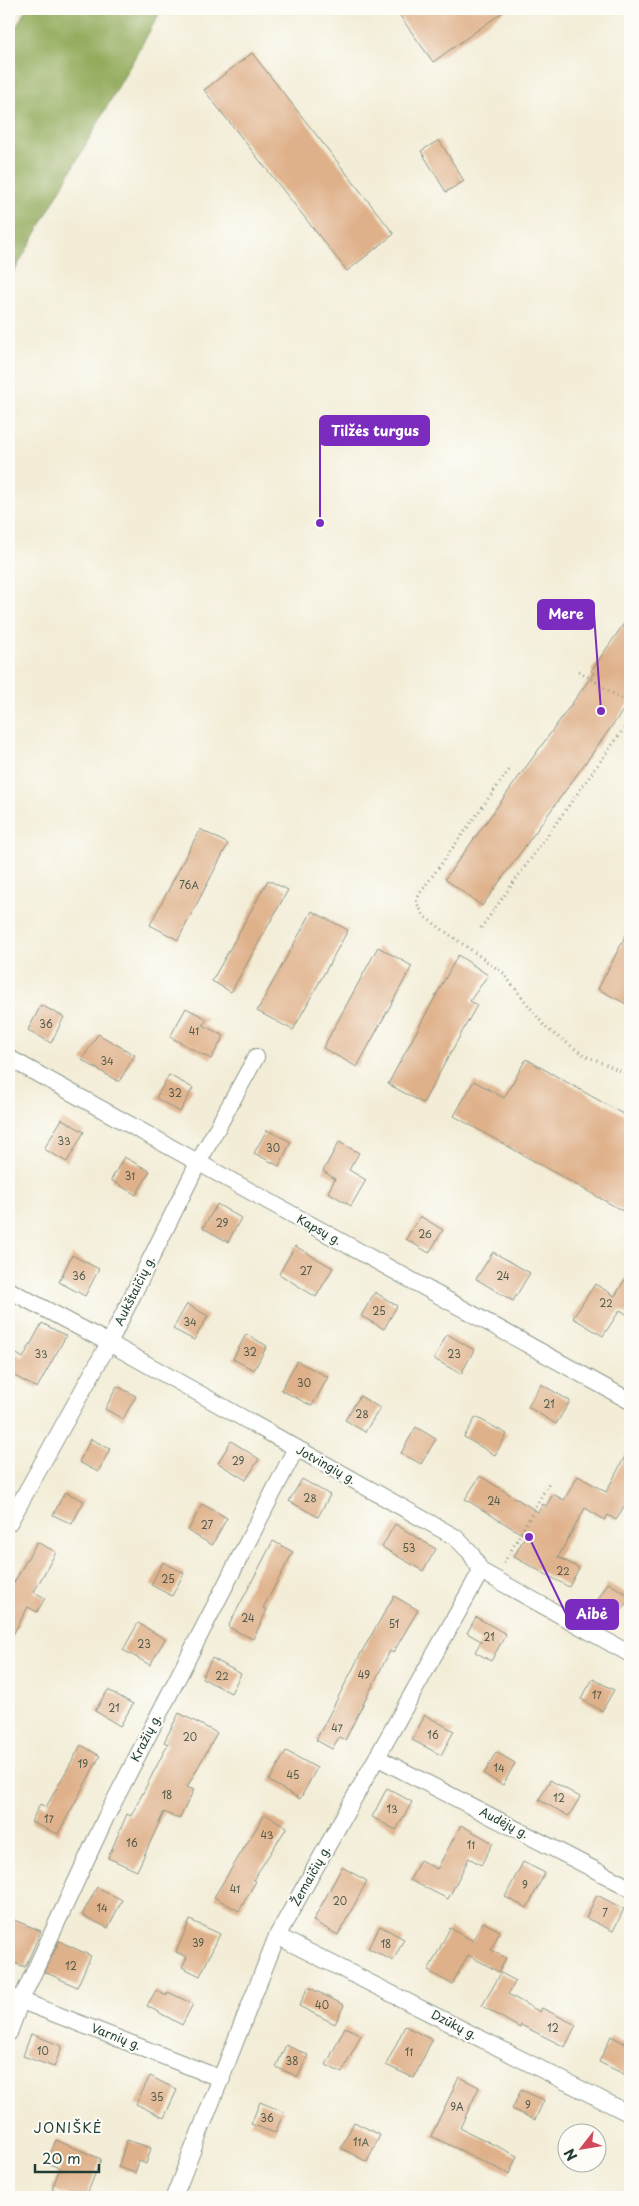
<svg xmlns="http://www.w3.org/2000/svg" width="639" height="2206" font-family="'Playpen Sans',sans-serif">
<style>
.forest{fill:#93ab5c;stroke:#597448}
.building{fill:#dfb18a}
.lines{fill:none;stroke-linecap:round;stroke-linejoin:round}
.street-casing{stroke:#899586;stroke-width:18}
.path{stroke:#899586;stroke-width:3;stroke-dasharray:1 4;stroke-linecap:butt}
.street{stroke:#fff;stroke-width:16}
.labels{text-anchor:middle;stroke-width:4;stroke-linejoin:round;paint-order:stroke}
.number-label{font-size:10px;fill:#4f5a4a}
.street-label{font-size:12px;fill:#1f3d34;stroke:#fdfcf7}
.neighbourhood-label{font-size:14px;letter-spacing:1px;fill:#1f3d34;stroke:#fdfcf7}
.leader{fill:none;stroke:#7b2cbf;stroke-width:2}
.callout-dot{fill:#7b2cbf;stroke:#fdfcf7;stroke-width:2}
.callout{fill:#7b2cbf;stroke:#7b2cbf;stroke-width:2}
.callout-label{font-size:14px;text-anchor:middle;font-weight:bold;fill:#fff}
</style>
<rect width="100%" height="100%" fill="#fdfcf7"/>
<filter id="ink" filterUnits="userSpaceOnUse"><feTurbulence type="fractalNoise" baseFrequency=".02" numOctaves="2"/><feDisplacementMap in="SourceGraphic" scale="10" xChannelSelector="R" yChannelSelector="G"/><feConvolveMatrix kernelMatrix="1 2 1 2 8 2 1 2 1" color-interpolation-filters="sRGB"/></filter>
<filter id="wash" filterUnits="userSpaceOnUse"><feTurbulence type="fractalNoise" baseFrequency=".0096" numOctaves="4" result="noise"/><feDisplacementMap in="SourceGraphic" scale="20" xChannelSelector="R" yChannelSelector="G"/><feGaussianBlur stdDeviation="1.12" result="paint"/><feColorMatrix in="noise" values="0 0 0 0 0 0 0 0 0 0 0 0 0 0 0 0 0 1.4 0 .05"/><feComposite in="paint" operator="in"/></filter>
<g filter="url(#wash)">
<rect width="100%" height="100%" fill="#f3edd7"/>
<!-- forest -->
<path class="forest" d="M26 9H162L9 281V40Z"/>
<g id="blocks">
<!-- building -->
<g class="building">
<path d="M395 9H507L433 62Z"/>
<path d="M252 53 394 234 347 271 204 90Z"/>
<path d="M439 140 464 181 446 192 421 151Z"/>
<path d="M630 615V701L482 906 445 879 594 673 591 671Z"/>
<path d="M200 829 228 844 178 940 150 925Z"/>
<path d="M268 880 288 890 231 992 212 981Z"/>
<path d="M312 911 348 930 293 1030 257 1011Z"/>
<path d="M630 927V1006L598 989Z"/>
<path d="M378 947 412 966 357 1067 323 1048Z"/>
<path d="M458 955 488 975 470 1001 477 1005 423 1103 388 1084Z"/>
<path d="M41 1005 64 1017 51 1043 28 1030Z"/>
<path d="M186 1008 207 1019 203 1025 224 1036 211 1059 170 1037Z"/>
<path d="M98 1034 135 1055 119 1082 82 1060Z"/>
<path d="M526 1059 630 1118V1215L454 1116 474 1081 504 1098Z"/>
<path d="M169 1075 193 1088 180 1112 156 1098Z"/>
<path d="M62 1119 84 1132 67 1162 44 1149Z"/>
<path d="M267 1130 291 1142 279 1166 254 1153Z"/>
<path d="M339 1142 359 1153 349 1170 366 1180 351 1206 328 1192 335 1179 323 1171Z"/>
<path d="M124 1157 150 1171 136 1195 111 1180Z"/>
<path d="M217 1204 241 1218 228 1242 203 1228Z"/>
<path d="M420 1216 443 1230 429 1253 406 1239Z"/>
<path d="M295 1246 333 1268 316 1297 279 1274Z"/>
<path d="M493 1252 530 1273 513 1301 476 1279Z"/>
<path d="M72 1255 99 1269 85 1296 59 1282Z"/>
<path d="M630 1271V1316L620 1310 603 1336 573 1318 595 1284 615 1296Z"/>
<path d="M375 1292 397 1306 384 1329 361 1316Z"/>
<path d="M187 1304 208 1316 194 1340 173 1329Z"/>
<path d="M42 1323 66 1336 37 1388 9 1373V1349L23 1358Z"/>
<path d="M246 1334 267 1346 254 1370 233 1359Z"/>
<path d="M447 1334 474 1350 461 1374 434 1359Z"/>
<path d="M297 1361 328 1377 312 1406 281 1390Z"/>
<path d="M541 1384 570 1401 556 1424 528 1407Z"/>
<path d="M117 1386 136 1396 123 1419 105 1409Z"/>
<path d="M360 1396 380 1408 365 1432 345 1420Z"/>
<path d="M476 1417 507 1434 495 1455 464 1437Z"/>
<path d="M416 1427 436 1439 421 1464 401 1453Z"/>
<path d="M91 1439 110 1449 98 1472 79 1462Z"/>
<path d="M231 1441 259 1459 246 1480 218 1463Z"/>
<path d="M630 1447V1496L616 1520 608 1515 605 1520 585 1508 558 1557 579 1568 569 1587 514 1557 525 1536 465 1499 480 1476 538 1512 543 1504 546 1506 553 1494 564 1500 578 1476 606 1492Z"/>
<path d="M302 1479 330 1495 318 1517 289 1501Z"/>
<path d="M65 1492 84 1501 72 1524 53 1515Z"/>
<path d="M202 1504 227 1518 212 1545 188 1531Z"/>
<path d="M395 1524 436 1549 423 1571 382 1547Z"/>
<path d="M273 1541 293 1552 263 1608 267 1610 253 1639 228 1627Z"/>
<path d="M37 1542 56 1552 34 1592 45 1598 37 1612 28 1607 9 1642V1591Z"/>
<path d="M163 1562 184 1573 172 1596 151 1585Z"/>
<path d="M608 1583 630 1596 622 1610 614 1606 606 1619 591 1611Z"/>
<path d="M394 1596 418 1610 393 1653 390 1651 345 1740 339 1737 332 1749 316 1740 361 1653Z"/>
<path d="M476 1617 506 1634 491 1661 475 1652 481 1641 467 1633Z"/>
<path d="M138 1623 165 1639 150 1665 123 1650Z"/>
<path d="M212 1658 241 1674 231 1693 202 1678Z"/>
<path d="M593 1679 614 1690 602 1711 581 1699Z"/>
<path d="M108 1690 133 1704 120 1726 95 1711Z"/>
<path d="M179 1713 217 1733 187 1787 194 1790 179 1819 164 1812 137 1871 108 1858 127 1814 131 1816 168 1744 164 1742Z"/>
<path d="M425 1715 454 1731 441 1755 412 1740Z"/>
<path d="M81 1745 100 1756 58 1834 31 1822 40 1804 46 1807Z"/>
<path d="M286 1751 317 1768 300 1799 269 1781Z"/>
<path d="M496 1752 515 1763 503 1785 484 1774Z"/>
<path d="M550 1780 580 1797 569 1816 539 1800Z"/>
<path d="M387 1788 412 1802 396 1830 372 1817Z"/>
<path d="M265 1814 287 1827 253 1880 256 1881 239 1911 214 1897Z"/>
<path d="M461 1825 493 1843 481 1865 469 1858 448 1899 410 1880 420 1860 437 1869Z"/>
<path d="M523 1862 545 1873 527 1908 505 1897Z"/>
<path d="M342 1867 367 1881 338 1935 313 1921Z"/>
<path d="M97 1887 122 1900 108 1928 82 1915Z"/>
<path d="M597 1895 624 1909 613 1931 586 1918Z"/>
<path d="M14 1920 41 1931 25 1967 9 1961V1933Z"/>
<path d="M190 1920 220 1934 200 1976 182 1967 187 1957 176 1952Z"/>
<path d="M483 1922 500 1931 491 1950 506 1958 499 1972 468 1955 452 1984 428 1971 450 1928 473 1941Z"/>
<path d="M380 1926 404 1939 393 1961 368 1948Z"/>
<path d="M59 1941 91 1956 77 1987 45 1972Z"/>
<path d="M501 1973 516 1981 508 1994 540 2012 542 2008 576 2025 565 2047 521 2025 520 2028 482 2006Z"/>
<path d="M308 1987 344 2005 335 2024 299 2006Z"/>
<path d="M156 1990 166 1996 168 1992 193 2004 182 2025 147 2006Z"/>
<path d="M405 2026 432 2040 414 2078 386 2065Z"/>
<path d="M345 2027 361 2035 342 2073 326 2065Z"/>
<path d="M31 2034 62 2046 54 2067 23 2056Z"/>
<path d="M611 2036 630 2046V2077L599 2062Z"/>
<path d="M286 2045 308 2055 298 2077 276 2067Z"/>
<path d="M150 2076 177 2090 164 2118 136 2104Z"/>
<path d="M459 2077 479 2087 460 2128 517 2156 509 2174 431 2136Z"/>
<path d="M521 2090 544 2100 535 2120 512 2109Z"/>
<path d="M260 2102 284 2112 275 2133 251 2124Z"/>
<path d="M354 2122 380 2135 367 2162 341 2148Z"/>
<path d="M56 2140 101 2159 86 2197H72L52 2189 60 2168 46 2163Z"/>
<path d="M127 2140 151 2148 146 2164 139 2161 135 2173 118 2167Z"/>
</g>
</g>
</g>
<g filter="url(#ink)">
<use href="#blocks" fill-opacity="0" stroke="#899586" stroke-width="1"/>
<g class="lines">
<!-- street casing -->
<g class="street-casing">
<g id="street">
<path d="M9 1058 630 1401"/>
<path d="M9 1290 109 1343 455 1537 470 1552 481 1571 630 1654"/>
<path d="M9 1523 109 1343 198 1163 256 1057"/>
<path d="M378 1758 630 1888"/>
<path d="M277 1936 630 2114"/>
<path d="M9 1996 222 2079"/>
<path d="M9 2033 21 2000 106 1817 296 1448"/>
<path d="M174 2197 277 1936 481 1571"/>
</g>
</g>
<!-- path -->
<g class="path">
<path d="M579 671 630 705"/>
<path d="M509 770 420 893 416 902 425 917 503 973 547 1029 584 1055 630 1075"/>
<path d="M481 928 630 720"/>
<path d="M504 1563 550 1481"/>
</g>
<!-- street -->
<use href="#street" class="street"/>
</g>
</g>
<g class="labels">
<!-- number labels -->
<g class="number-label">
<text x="189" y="889">76A</text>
<text x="46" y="1028">36</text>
<text x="194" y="1035">41</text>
<text x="107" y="1065">34</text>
<text x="175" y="1097">32</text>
<text x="64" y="1145">33</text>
<text x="273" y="1152">30</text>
<text x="130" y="1180">31</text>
<text x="222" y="1227">29</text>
<text x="425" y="1238">26</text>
<text x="306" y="1275">27</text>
<text x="79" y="1280">36</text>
<text x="503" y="1280">24</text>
<text x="606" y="1307">22</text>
<text x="379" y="1315">25</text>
<text x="190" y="1326">34</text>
<text x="250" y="1356">32</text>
<text x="41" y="1358">33</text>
<text x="454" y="1358">23</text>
<text x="304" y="1387">30</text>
<text x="549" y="1408">21</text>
<text x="362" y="1418">28</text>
<text x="238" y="1465">29</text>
<text x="310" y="1502">28</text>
<text x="494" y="1505">24</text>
<text x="207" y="1529">27</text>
<text x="409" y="1552">53</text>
<text x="563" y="1575">22</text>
<text x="168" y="1583">25</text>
<text x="248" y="1622">24</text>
<text x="394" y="1628">51</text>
<text x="489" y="1641">21</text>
<text x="144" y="1648">23</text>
<text x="364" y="1679">49</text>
<text x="222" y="1680">22</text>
<text x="597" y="1699">17</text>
<text x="114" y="1712">21</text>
<text x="337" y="1732">47</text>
<text x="433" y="1739">16</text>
<text x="190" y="1741">20</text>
<text x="83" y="1768">19</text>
<text x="499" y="1772">14</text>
<text x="293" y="1779">45</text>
<text x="167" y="1799">18</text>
<text x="559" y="1802">12</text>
<text x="392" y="1813">13</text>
<text x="49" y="1823">17</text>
<text x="267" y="1839">43</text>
<text x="132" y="1847">16</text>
<text x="471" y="1849">11</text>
<text x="525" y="1889">9</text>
<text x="235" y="1893">41</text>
<text x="340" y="1905">20</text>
<text x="102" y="1912">14</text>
<text x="605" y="1917">7</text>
<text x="198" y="1947">39</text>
<text x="386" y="1948">18</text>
<text x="71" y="1970">12</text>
<text x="322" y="2009">40</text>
<text x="553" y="2032">12</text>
<text x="43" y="2055">10</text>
<text x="409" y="2056">11</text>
<text x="292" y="2065">38</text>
<text x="157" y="2101">35</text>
<text x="528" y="2109">9</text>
<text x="457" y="2111">9A</text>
<text x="267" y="2122">36</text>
<text x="361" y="2146">11A</text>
</g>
<!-- street labels -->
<g class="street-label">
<text transform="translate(319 1230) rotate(29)" y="4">Kapsų g.</text>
<text transform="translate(135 1291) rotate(-64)" y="4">Aukštaičių g.</text>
<text transform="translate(326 1465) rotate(29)" y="4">Jotvingių g.</text>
<text transform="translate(146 1738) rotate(-63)" y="4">Kražių g.</text>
<text transform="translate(504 1823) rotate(27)" y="4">Audėjų g.</text>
<text transform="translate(311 1876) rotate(-61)" y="4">Žemaičių g.</text>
<text transform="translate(454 2025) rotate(27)" y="4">Dzūkų g.</text>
<text transform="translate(116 2037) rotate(21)" y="4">Varnių g.</text>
</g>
<!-- neighbourhood labels -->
<g class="neighbourhood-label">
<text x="68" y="2133">JONIŠKĖ</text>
</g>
</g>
<!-- callouts -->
<path class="leader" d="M320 523L320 431M601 711L594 614M529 1537L566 1614"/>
<g class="callout-dot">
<circle cx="320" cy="523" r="5"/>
<circle cx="601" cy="711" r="5"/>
<circle cx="529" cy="1537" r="5"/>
</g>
<g class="callout">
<rect x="320" y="416" width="109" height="29" rx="5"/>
<rect x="538" y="600" width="56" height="29" rx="5"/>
<rect x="566" y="1600" width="52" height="29" rx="5"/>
</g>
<g class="callout-label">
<text x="375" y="436">Tilžės turgus</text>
<text x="566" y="619">Mere</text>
<text x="592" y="1619">Aibė</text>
</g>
<!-- margin -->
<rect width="639" height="2206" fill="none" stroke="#fdfcf7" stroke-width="30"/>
<!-- north arrow -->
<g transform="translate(582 2148) rotate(239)"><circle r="24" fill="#fdfcf7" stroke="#a4b0a9"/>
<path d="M0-4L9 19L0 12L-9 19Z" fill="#d1495b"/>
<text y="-8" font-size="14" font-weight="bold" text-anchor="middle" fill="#1f3d34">N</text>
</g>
<!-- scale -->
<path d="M35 2164v8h64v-8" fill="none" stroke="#1f3d34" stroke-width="2.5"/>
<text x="42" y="2164" font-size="15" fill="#1f3d34" stroke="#fdfcf7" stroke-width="4" paint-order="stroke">20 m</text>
</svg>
